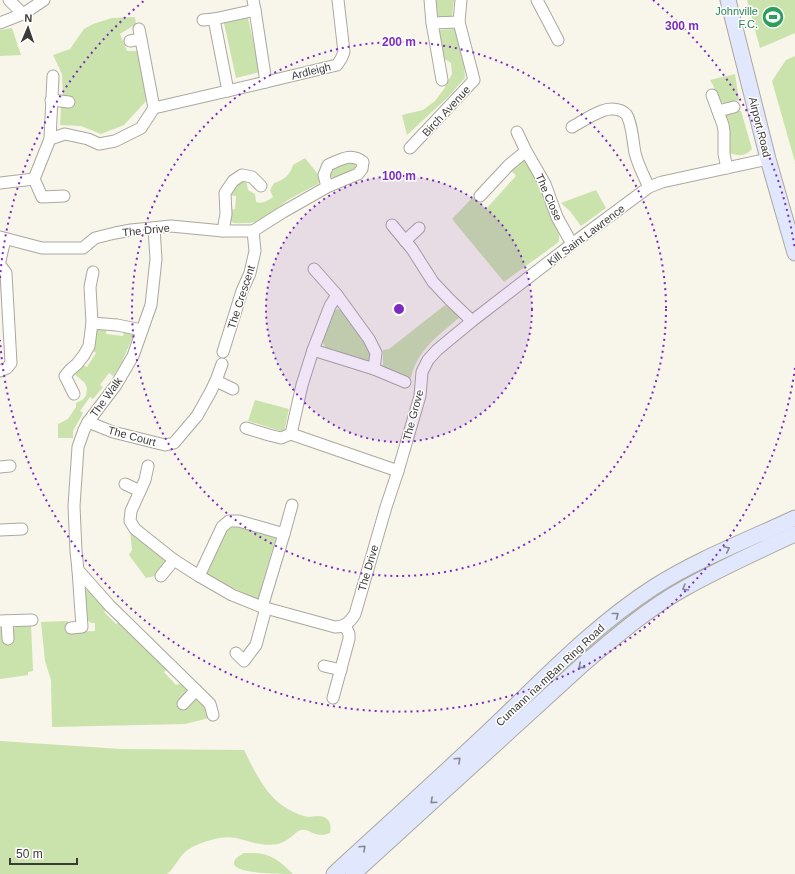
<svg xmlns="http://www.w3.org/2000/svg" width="795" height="874" font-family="Helvetica,sans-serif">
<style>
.green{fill:#cae2ac}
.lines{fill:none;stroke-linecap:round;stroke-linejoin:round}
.minor-casing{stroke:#aca89f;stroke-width:13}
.secondary-casing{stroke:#aca89f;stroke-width:17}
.minor{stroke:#fff;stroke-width:11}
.secondary{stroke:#e1e8fd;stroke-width:15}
.oneway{stroke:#868890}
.ring{fill:none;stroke:#7b2cbf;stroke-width:2;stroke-dasharray:2 4}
.labels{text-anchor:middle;stroke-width:3;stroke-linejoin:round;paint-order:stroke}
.leisure-label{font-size:11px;fill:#27864d;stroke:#fff;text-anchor:end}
.street-label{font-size:11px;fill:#3b3a36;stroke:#fff}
.centre{fill:#7b2cbf;stroke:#fff;stroke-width:2}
.ring-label{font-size:12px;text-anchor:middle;font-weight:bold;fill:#7b2cbf;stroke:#fff;stroke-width:3;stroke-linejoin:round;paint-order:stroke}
</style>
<rect width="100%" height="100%" fill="#f8f5ea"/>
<!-- green -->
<g class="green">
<path d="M433 0H454L452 16 440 17 434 14Z"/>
<path d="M747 0H795V33L760 48Z"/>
<path d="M135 17 136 24 120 34 127 51H139L146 101 124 125 101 134 81 126 60 125 61 106H74V98L63 96 62 74 53 55 70 49 84 29 93 24 112 18Z"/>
<path d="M248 18 260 72 236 78 224 23Z"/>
<path d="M12 28 21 55 0 56V30Z"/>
<path d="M456 29 464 67 465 78 448 97 407 135 402 115 423 110 435 101 444 89 452 74 451 63 442 57 438 30Z"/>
<path d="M795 56V162L772 81 786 60Z"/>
<path d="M735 74 739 100 725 103 720 102 714 87 710 80Z"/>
<path d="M733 110 741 111 752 149C744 157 739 156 729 153L726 118 727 112Z"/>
<path d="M305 158 321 178 318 184C308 189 298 194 288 200 278 207 266 219 255 222 251 223 246 223 242 223 230 224 229 222 229 210L235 209 236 196 230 195 231 192 239 180 246 181 248 190 255 194 256 202C263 204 267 201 273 197L270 190 274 183C284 180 290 175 293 165Z"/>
<path d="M523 159 527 161 541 186 559 235V241L556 244 504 282 452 219 473 197 486 209 516 176 510 169Z"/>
<path d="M354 162 356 167 346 174 336 178 331 177V170L342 164Z"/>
<path d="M596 190 606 208 581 226 570 211 561 203Z"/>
<path d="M445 305 460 317C439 335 417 350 411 378L383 368V350L389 349Z"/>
<path d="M337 309 343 310 370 347 371 357 368 361 325 347 322 341 332 312Z"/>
<path d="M107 327 106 334 123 336 124 330 134 334 121 364 113 376 109 373 100 385 103 387 93 399 90 397 80 411 83 413 73 431V438H58V424L68 419 76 407V403L82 400 86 396 87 388 85 383 72 372 80 364 87 367 96 353 91 349 98 328Z"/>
<path d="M255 400 289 409 284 432 248 421Z"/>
<path d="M234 526 276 537 258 599 206 576 225 531Z"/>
<path d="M130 529 168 559 155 576 146 578 129 555 132 550Z"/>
<path d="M86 590H92L106 610 104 612 116 624 119 622 166 668V670L164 672 176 685C185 680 190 691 194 699L197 698 205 706 209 718 185 724 52 727 51 680 45 661 41 622 68 621 69 632 95 631V623C92 623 89 623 87 619 83 614 84 595 86 590Z"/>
<path d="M31 624 33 671 28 672V675L0 679V628L2 629 4 634 12 631C16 624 24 625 31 624Z"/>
<path d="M0 741 121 749 244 750C255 772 266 797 288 809 295 813 302 816 309 817 312 817 315 816 318 816 329 816 332 824 330 833 326 834 321 836 316 834 311 833 307 829 301 830 297 831 294 835 291 837 287 840 282 843 278 844 263 847 249 841 236 838 223 835 200 842 189 849 179 855 176 867 167 874H0Z"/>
<path d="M244 853C268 852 276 857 293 874 282 874 236 874 234 864 234 858 239 856 244 853Z"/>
</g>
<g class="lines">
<!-- minor casing -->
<g class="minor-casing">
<g id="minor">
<path d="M9 0 23 14"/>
<path d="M253 0 255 10"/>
<path d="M430 0 432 23 442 80"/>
<path d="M537 0 558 40"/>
<path d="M203 20 214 19"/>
<path d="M0 23 23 14 44 0"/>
<path d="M432 23 459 22"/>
<path d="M139 29 154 108"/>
<path d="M130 41 141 39"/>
<path d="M228 91 214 19 255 10 266 82"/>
<path d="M712 95 723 125 724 131V154L727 168"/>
<path d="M51 100 69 102"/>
<path d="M718 111 734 107"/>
<path d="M572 127C581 122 593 114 602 111 609 108 620 108 626 114 632 122 633 143 635 153 638 165 644 177 649 187"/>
<path d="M517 132 526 151 545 184 557 217 572 244"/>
<path d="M50 139 65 134 88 139 99 144 115 141 141 128 154 108 266 82 337 65 341 59 344 52 338 0"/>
<path d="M410 148 474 80 459 22 461 0"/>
<path d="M34 179 42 197 64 196"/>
<path d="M0 183 34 179 50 139 53 76"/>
<path d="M480 196 509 165 526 151"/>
<path d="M392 225 412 249 433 282 450 300 472 321"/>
<path d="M154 228 156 259 151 305 133 356 116 385 88 422 84 430 78 447 74 506 76 551 78 570 110 606 210 704 213 715"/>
<path d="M223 231 226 214 225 193 233 181 242 175 252 177 261 186"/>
<path d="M253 231 283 212 327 187 324 175 328 165C340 160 351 152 363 162L362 169 358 174 327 187"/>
<path d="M0 237 42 248H83L95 238 115 233 131 230 171 226 223 231H253"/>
<path d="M405 241 419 228"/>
<path d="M0 261 5 239"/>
<path d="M0 265 6 273 11 363 7 368 0 371"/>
<path d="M92 323 117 325 142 330"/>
<path d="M313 350 374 369 376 353 369 339 337 295"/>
<path d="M223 352 242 291 250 273 255 251 253 231"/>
<path d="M374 369 405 382"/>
<path d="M216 381 233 389"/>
<path d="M74 394 65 376 70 370 77 364 84 355 89 346 92 323 90 287 93 272"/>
<path d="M88 422 113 432 165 445 174 443 197 416 211 391 217 378 222 364"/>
<path d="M246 428 269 435 281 438 291 434 398 471 420 396 422 372 428 360 437 350 472 321 572 244 649 187 662 182 768 159"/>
<path d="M291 434 302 385 313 350 330 306 337 295 314 269"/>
<path d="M148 466 145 480 131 511 130 521 135 529 174 560 199 576 232 595 262 607 335 627C345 627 350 622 355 614L386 507 398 471"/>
<path d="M0 467 10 466"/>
<path d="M125 484 140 491"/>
<path d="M0 530 22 529"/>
<path d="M284 534 292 505"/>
<path d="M161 576 174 560"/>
<path d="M199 576 222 527 229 521H239L284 534 262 607"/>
<path d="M0 621 32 620"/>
<path d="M7 621 8 639"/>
<path d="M71 628 82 627 78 570"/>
<path d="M236 653 244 661 256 645 266 608"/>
<path d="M324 666 341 670"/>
<path d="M333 698 349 639V634L345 625"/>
<path d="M183 704 196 690"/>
</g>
</g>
<!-- secondary casing -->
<g class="secondary-casing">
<g id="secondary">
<path d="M728 0 768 159 795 253"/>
<path d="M334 874C385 827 437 780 488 732 541 682 592 627 654 587 698 559 748 540 795 518"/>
<path d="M353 874 581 666C614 638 647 609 685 588 721 568 758 551 795 534"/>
</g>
</g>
<!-- minor -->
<use href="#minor" class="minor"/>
<!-- secondary -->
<use href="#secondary" class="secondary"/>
</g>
<!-- one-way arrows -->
<defs><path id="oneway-chevron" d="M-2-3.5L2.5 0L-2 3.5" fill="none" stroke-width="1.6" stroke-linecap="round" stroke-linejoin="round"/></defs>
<g class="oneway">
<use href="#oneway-chevron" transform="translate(727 549) rotate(-25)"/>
<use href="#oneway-chevron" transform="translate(685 588) rotate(150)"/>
<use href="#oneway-chevron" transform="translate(616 615) rotate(-38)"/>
<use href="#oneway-chevron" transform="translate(581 666) rotate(139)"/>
<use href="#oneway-chevron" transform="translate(458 760) rotate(-43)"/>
<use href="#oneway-chevron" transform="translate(433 801) rotate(138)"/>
<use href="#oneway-chevron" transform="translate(363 848) rotate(-43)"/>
</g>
<!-- distance rings -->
<circle cx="399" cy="309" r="133" fill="#7b2cbf" fill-opacity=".12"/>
<g class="ring">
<circle cx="399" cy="309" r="133"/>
<circle cx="399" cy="309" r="267"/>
<path d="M795 368A400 400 0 0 1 0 340M0 278A400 400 0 0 1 145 0M653 0A400 400 0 0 1 795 250"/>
</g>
<!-- icons -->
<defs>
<g id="stadium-disc" transform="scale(1.15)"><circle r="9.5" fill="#2e9e5b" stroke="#fff"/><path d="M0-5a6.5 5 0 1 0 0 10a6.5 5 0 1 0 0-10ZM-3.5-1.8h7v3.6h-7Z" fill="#fff"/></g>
</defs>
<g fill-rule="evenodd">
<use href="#stadium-disc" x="773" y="17"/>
</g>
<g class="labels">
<!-- leisure labels -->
<g class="leisure-label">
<text x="758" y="15">Johnville<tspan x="758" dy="13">F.C.</tspan></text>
</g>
<!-- street labels -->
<g class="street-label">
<text transform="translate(311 71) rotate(-14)" y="4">Ardleigh</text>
<text transform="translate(446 111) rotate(-47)" y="4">Birch Avenue</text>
<text transform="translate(760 127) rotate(76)" y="4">Airport Road</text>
<text transform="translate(549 197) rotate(66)" y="4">The Close</text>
<text transform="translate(146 230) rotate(-6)" y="4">The Drive</text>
<text transform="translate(586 235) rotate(-37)" y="4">Kill Saint Lawrence</text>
<text transform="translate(241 297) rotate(-72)" y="4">The Crescent</text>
<text transform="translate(106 397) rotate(-54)" y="4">The Walk</text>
<text transform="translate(413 415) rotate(-75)" y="4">The Grove</text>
<text transform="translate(132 436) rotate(15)" y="4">The Court</text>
<text transform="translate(368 568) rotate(-74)" y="4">The Drive</text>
<text transform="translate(550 675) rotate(-43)" y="4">Cumann na mBan Ring Road</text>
</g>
</g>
<circle cx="399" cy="309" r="6" class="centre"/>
<g class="ring-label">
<text x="682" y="30">300 m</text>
<text x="399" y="46">200 m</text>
<text x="399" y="180">100 m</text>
</g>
<!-- north arrow -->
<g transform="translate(28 28) rotate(2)" stroke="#ffffff" stroke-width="3" paint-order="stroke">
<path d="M0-3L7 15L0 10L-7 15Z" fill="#3b3a36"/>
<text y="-6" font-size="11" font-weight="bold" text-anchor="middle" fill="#3b3a36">N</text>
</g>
<!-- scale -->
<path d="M10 858v6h67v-6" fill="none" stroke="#3b3a36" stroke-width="2"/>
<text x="16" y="858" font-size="12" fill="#3b3a36" stroke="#ffffff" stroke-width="3" paint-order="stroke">50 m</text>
</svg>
